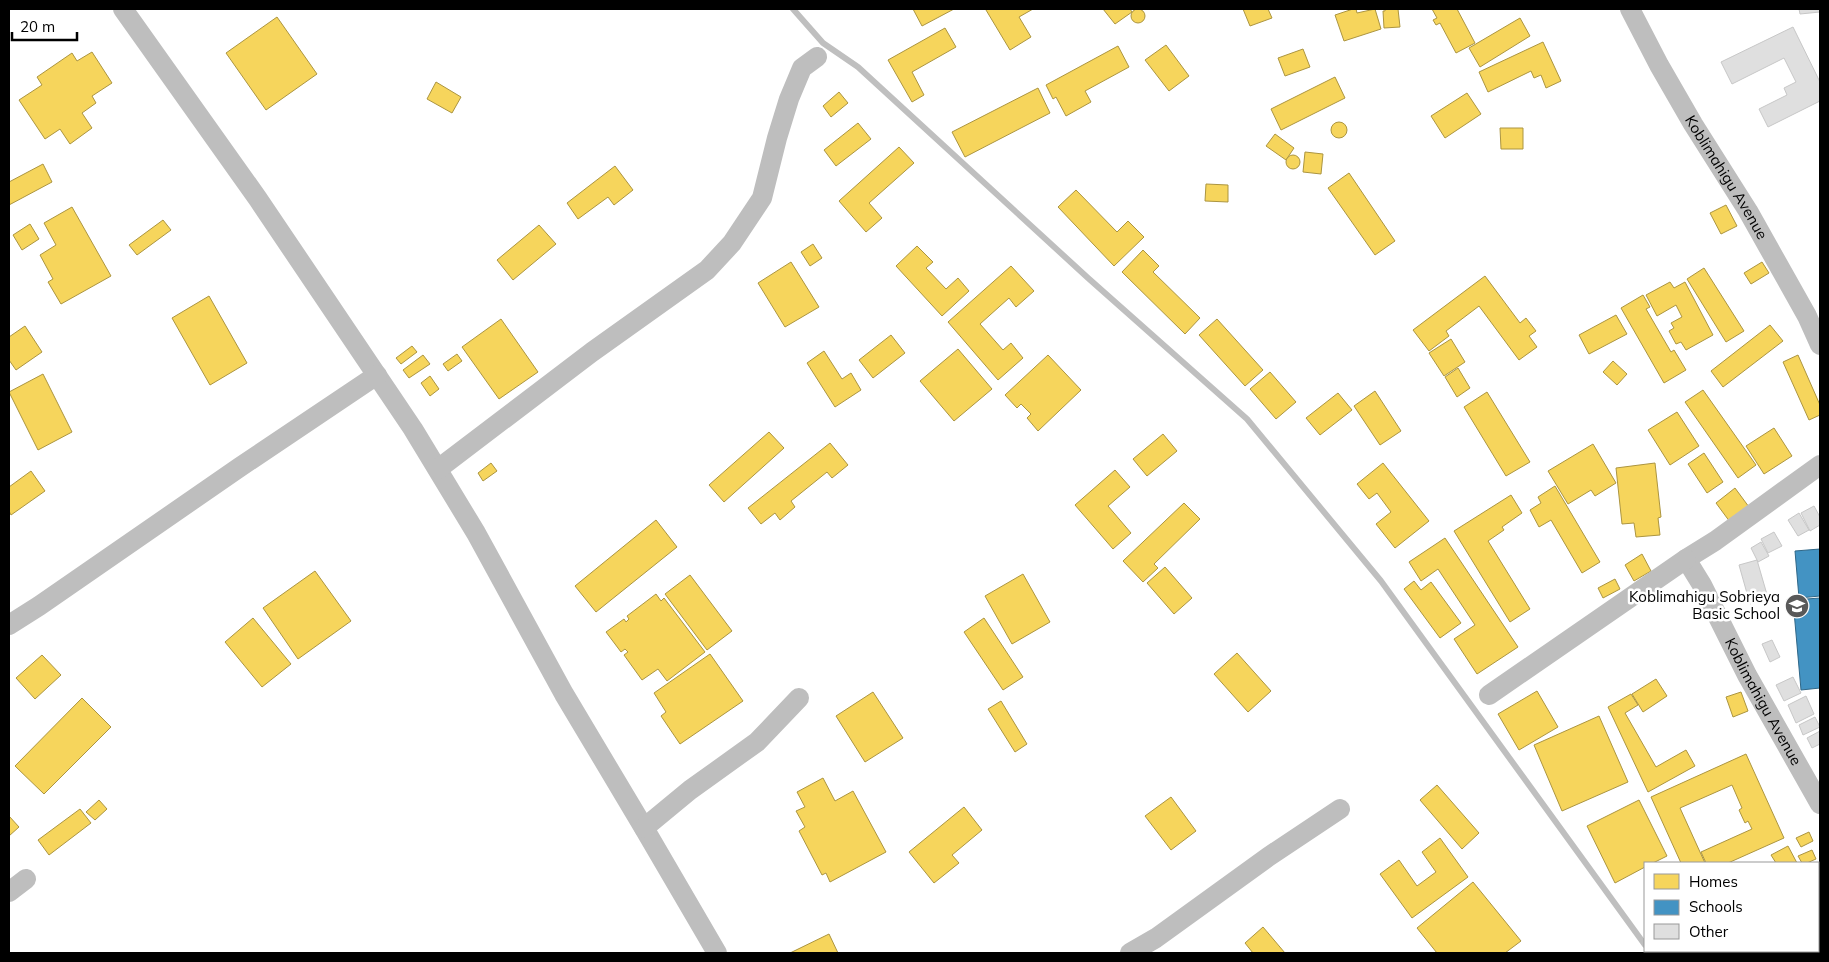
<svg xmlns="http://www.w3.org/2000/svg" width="1829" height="962" font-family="Mulish,sans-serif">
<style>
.homes{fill:#f6d55c;stroke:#ac9540}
.schools{fill:#4393c3;stroke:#2f6788}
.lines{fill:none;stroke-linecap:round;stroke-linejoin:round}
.stream{stroke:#bfbfbf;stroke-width:6}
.building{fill:#dfdfdf;stroke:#c7c7c7}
.minor{stroke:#bebebe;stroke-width:20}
.labels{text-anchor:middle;stroke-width:5;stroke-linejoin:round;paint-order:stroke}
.street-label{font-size:15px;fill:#000;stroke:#fff}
.poi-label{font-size:15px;fill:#000;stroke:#fff;text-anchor:end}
</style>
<rect width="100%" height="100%" fill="#fff"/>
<!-- homes -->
<g class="homes">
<path d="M913 9H954L922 26Z"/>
<path d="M987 9H1033L1019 17 1031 37 1010 50 986 10Z"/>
<path d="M1103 9H1130L1132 12 1115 24Z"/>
<path d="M1243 9H1268L1272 18 1250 26Z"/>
<path d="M1353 9H1356L1357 13 1375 9 1381 29 1344 41 1335 15Z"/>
<path d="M1385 9H1398L1400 27 1384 28 1383 11H1385Z"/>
<path d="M1432 9H1457L1475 43 1456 53 1440 23 1436 25 1433 20 1437 18Z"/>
<circle cx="1138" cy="16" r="7"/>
<path d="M277 17 317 74 266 110 226 53Z"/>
<path d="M1520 18 1530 36 1480 67 1469 48Z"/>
<path d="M945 28 956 47 912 72 924 95 912 102 888 60Z"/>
<path d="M1543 42 1561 81 1546 88 1541 75 1534 78 1531 71 1488 92 1479 72Z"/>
<path d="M1166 45 1189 76 1169 91 1145 60Z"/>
<path d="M1118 46 1129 67 1085 91 1091 102 1066 116 1056 97 1053 99 1046 85Z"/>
<path d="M1303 49 1310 67 1285 76 1278 58Z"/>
<path d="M92 52 112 83 92 96 96 103 82 113 92 128 70 144 60 129 45 139 19 100 42 85 37 77 72 53 77 61Z"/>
<path d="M1335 77 1345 98 1281 130 1271 109Z"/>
<path d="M436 82 461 97 452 113 427 99Z"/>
<path d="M1038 88 1050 113 965 157 952 132Z"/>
<path d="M839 92 848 103 831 117 823 106Z"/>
<path d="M1467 93 1481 114 1445 138 1431 116Z"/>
<circle cx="1339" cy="130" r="8"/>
<path d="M858 123 871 139 836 166 824 150Z"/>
<path d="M1500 128H1523V149H1501Z"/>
<path d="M1275 134 1294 148 1286 160 1266 146Z"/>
<path d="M899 147 914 163 869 203 882 218 866 232 839 201Z"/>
<path d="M1305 152 1323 154 1321 174 1303 172Z"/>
<circle cx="1293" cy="162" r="7"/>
<path d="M43 164 52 182 9 205V182Z"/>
<path d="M615 166 633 190 614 205 608 197 578 219 567 203Z"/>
<path d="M1349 173 1395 241 1375 255 1328 188Z"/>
<path d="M1206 184 1228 185V202L1205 201Z"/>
<path d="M1076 190 1117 232 1128 221 1144 237 1114 266 1058 207Z"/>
<path d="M1726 205 1737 226 1721 234 1710 213Z"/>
<path d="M72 207 111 276 61 304 48 282 53 279 40 255 56 245 44 223Z"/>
<path d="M163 220 171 230 137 255 129 245Z"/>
<path d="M30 224 39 239 22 250 13 235Z"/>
<path d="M539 225 556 244 513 280 497 260Z"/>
<path d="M813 244 822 258 810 266 801 252Z"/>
<path d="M917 246 933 262 926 268 946 289 958 278 969 291 942 316 896 266Z"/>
<path d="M1143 250 1159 266 1153 272 1200 318 1185 334 1122 272Z"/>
<path d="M791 262 819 307 785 327 758 283Z"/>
<path d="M1762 262 1769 273 1751 284 1744 273Z"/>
<path d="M1011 266 1034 291 1016 307 1009 298 980 324 1003 350 1011 343 1023 358 998 380 948 322Z"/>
<path d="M1704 268 1744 331 1726 342 1687 279Z"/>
<path d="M1485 276 1520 323 1526 318 1536 331 1529 336 1537 347 1519 360 1479 306 1446 331 1449 336 1429 351 1413 330Z"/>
<path d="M1670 282 1674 288 1685 282 1713 335 1686 350 1681 342 1676 344 1669 331 1674 328 1671 323 1682 317 1676 305 1657 316 1646 295Z"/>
<path d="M1643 295 1650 307 1646 309 1671 352 1674 350 1686 370 1664 383 1621 308Z"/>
<path d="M209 296 247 363 210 385 172 318Z"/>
<path d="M1616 315 1627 334 1589 354 1579 335Z"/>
<path d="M501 319 538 372 499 399 462 347Z"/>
<path d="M1217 319 1263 370 1245 386 1199 335Z"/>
<path d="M1770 325 1783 341 1723 387 1711 371Z"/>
<path d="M25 326 42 352 16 370 9 360V337Z"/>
<path d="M891 335 905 353 873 378 859 360Z"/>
<path d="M1451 339 1465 362 1444 376 1429 353Z"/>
<path d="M412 346 417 352 401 364 396 358Z"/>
<path d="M958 349 992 389 954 421 920 381Z"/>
<path d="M824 351 842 379 851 373 861 390 835 407 807 363Z"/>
<path d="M457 354 462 361 448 371 443 364Z"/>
<path d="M423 355 430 364 409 378 403 370Z"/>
<path d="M1048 355 1081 390 1038 431 1027 418 1031 414 1021 404 1017 408 1005 395Z"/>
<path d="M1798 355 1820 405V415L1809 420 1783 362Z"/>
<path d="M1613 361 1627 374 1617 385 1603 372Z"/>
<path d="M1458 368 1470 388 1457 397 1445 377Z"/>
<path d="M1270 372 1296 402 1276 419 1250 389Z"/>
<path d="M43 374 72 432 38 450 9 392Z"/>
<path d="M430 376 439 389 430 396 421 383Z"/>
<path d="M1703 390 1756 465 1738 478 1685 402Z"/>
<path d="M1375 391 1401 431 1380 445 1354 406Z"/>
<path d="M1487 392 1530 462 1506 476 1464 407Z"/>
<path d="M1338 393 1352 410 1320 435 1306 418Z"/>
<path d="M1677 412 1699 446 1670 465 1648 430Z"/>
<path d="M1774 428 1792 456 1764 474 1746 446Z"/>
<path d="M769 432 784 448 724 502 709 485Z"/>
<path d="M1163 434 1177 451 1147 476 1133 459Z"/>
<path d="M830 443 848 465 832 478 827 472 791 501 795 507 780 520 775 513 761 524 748 508Z"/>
<path d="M1593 444 1616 483 1595 496 1591 490 1568 504 1548 471Z"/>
<path d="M1704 453 1723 482 1707 493 1688 464Z"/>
<path d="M491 463 497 471 483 481 478 473Z"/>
<path d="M1383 463 1429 521 1395 548 1376 524 1391 512 1377 493 1369 499 1357 484Z"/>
<path d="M1655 463 1661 517 1658 518 1660 535 1636 537 1634 523 1622 524 1616 468Z"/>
<path d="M1115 470 1130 487 1108 506 1131 533 1113 549 1075 505Z"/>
<path d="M31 471 45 491 11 515 9 511V487Z"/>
<path d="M1555 486 1600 562 1582 573 1551 520 1539 527 1530 510 1541 503 1538 497Z"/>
<path d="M1735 488 1749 507 1730 522 1716 503Z"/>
<path d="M1511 495 1522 513 1502 527 1504 530 1488 541 1530 609 1510 622 1454 531Z"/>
<path d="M1184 503 1200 519 1154 564 1158 568 1143 582 1123 561Z"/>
<path d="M656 520 677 547 596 612 575 586Z"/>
<path d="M1445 538 1518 647 1477 674 1454 639 1475 625 1438 569 1421 581 1409 562Z"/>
<path d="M1642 554 1651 571 1634 581 1625 565Z"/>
<path d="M1165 567 1192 598 1174 614 1147 583Z"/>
<path d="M315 571 351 621 298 659 263 608Z"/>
<path d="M1023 574 1050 622 1012 644 985 596Z"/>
<path d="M690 575 732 631 707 650 665 594Z"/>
<path d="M1615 579 1620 589 1603 598 1598 588Z"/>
<path d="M1414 581 1421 590 1431 582 1461 623 1440 638 1404 589Z"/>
<path d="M656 594 661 601 664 598 705 652 667 681 658 669 642 680 624 655 628 652 625 649 621 652 606 632 624 619 626 622 629 619 627 616Z"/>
<path d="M253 618 291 664 262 687 225 642Z"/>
<path d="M984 618 1023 677 1003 690 964 632Z"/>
<path d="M1237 653 1271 691 1248 712 1214 674Z"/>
<path d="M710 654 743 701 680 744 661 716 666 712 654 693Z"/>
<path d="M42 655 61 675 35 699 16 678Z"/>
<path d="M1656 679 1667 696 1643 712 1632 694Z"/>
<path d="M1537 691 1558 727 1519 750 1498 714Z"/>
<path d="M873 692 903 738 865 762 836 716Z"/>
<path d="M1741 692 1748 711 1733 717 1726 697Z"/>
<path d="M1631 694 1638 705 1625 713 1656 767 1686 750 1695 766 1648 792 1608 707Z"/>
<path d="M82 698 111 727 44 794 15 766Z"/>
<path d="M1001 701 1027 744 1015 752 988 709Z"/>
<path d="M1599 716 1628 782 1562 811 1534 745Z"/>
<path d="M1746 754 1784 838 1728 863H1706L1701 852 1752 829 1748 821 1745 823 1739 810 1742 808 1732 785 1680 808 1705 863H1681L1651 797Z"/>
<path d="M823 778 835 801 853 791 886 852 830 882 826 873 822 875 799 831 805 827 796 811 805 807 797 792Z"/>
<path d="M1437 785 1479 833 1462 849 1420 800Z"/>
<path d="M1171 797 1196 831 1171 850 1145 816Z"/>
<path d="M99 800 107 809 95 820 86 812Z"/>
<path d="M1639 800 1667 856 1653 863H1645V867L1615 883 1587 826Z"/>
<path d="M964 807 982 830 952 855 959 863 934 883 909 852Z"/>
<path d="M80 809 91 823 49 855 38 840Z"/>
<path d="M9 816 19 827 9 836Z"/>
<path d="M1809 832 1813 841 1801 847 1796 838Z"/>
<path d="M1440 838 1468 877 1412 918 1380 874 1399 860 1417 886 1436 872 1422 852Z"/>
<path d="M1788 846 1797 863H1776L1771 855Z"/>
<path d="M1812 850 1816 859 1807 863H1802L1798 856Z"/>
<path d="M1473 882 1521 941 1505 953H1437L1417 928Z"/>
<path d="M1263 927 1285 953H1253L1245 943Z"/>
<path d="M829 934 838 953H790Z"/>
</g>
<!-- schools -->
<g class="schools">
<path d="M1820 549V596L1799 598 1795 551Z"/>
<path d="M1820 598V688L1801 690 1793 600Z"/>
</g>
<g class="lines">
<!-- stream -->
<g class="stream">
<path d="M793 9 823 43 858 67 1088 278 1247 419 1381 581 1645 945"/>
<path d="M1649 951 1651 953"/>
</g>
</g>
<!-- building -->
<g class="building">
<path d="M1799 9H1820V12L1800 14Z"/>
<path d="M1793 27 1820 82V101L1768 127 1759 109 1787 95 1784 88 1796 82 1784 58 1732 84 1721 62Z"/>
<path d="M1814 506 1820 517V525L1810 531 1801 513Z"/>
<path d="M1799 513 1809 530 1798 536 1788 520Z"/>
<path d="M1774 532 1782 546 1768 553 1761 539Z"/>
<path d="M1761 542 1769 556 1758 562 1751 548Z"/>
<path d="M1757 560 1768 598 1750 604 1739 565Z"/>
<path d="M1772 640 1780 657 1770 662 1762 644Z"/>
<path d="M1793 677 1801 693 1784 701 1776 685Z"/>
<path d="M1806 696 1814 714 1796 723 1788 705Z"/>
<path d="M1815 717 1820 727 1803 735 1799 725Z"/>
<path d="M1820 731V744L1812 748 1807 738Z"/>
</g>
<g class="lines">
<!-- minor -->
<g class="minor">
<path d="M123 9 258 199 413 429 476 533 564 694 644 828 717 953"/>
<path id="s1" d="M1630 9 1659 65 1693 124 1748 211 1807 316 1820 345"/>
<path id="s2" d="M1820 465 1715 541 1686 559 1702 585 1747 675 1820 804"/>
<path d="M438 469 592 352 707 270 732 243 762 198 777 138 789 99 802 68 817 57"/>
<path d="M9 625 39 606 240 467 377 375"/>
<path d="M1489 695 1686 559"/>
<path d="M644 828 690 790 757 742 799 698"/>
<path d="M9 892 26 879"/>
<path d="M1130 953 1156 938 1268 857 1340 809"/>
</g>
</g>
<!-- icons -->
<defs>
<g id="school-disc" transform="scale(1.25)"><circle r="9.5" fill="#595959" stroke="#fff"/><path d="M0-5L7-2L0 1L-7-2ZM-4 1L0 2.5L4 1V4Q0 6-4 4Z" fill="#fff"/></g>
</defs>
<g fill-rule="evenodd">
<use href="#school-disc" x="1797" y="606"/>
</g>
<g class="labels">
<!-- street labels -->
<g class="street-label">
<text dy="5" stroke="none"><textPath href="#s1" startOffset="194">Koblimahigu Avenue</textPath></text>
<text dy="5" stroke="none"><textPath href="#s2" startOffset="326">Koblimahigu Avenue</textPath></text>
</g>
<!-- poi labels -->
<g class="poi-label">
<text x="1780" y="602">Koblimahigu Sobrieya<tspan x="1780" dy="17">Basic School</tspan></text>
</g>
</g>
<!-- border -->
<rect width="1829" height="962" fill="none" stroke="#000000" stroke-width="20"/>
<!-- legend -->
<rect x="1644" y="862" width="175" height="90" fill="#ffffff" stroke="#999999"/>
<rect x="1654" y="874" width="25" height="15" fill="#f6d55c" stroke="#999999"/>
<text x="1689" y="887" font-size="15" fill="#000000">Homes</text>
<rect x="1654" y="900" width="25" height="15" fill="#4393c3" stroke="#999999"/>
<text x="1689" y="912" font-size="15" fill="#000000">Schools</text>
<rect x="1654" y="924" width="25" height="15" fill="#dfdfdf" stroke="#999999"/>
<text x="1689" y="937" font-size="15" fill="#000000">Other</text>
<!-- scale -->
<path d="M12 32v8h65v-8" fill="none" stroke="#000000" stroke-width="2.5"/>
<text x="20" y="32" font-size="15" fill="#000000" stroke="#ffffff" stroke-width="4" paint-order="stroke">20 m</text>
</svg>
